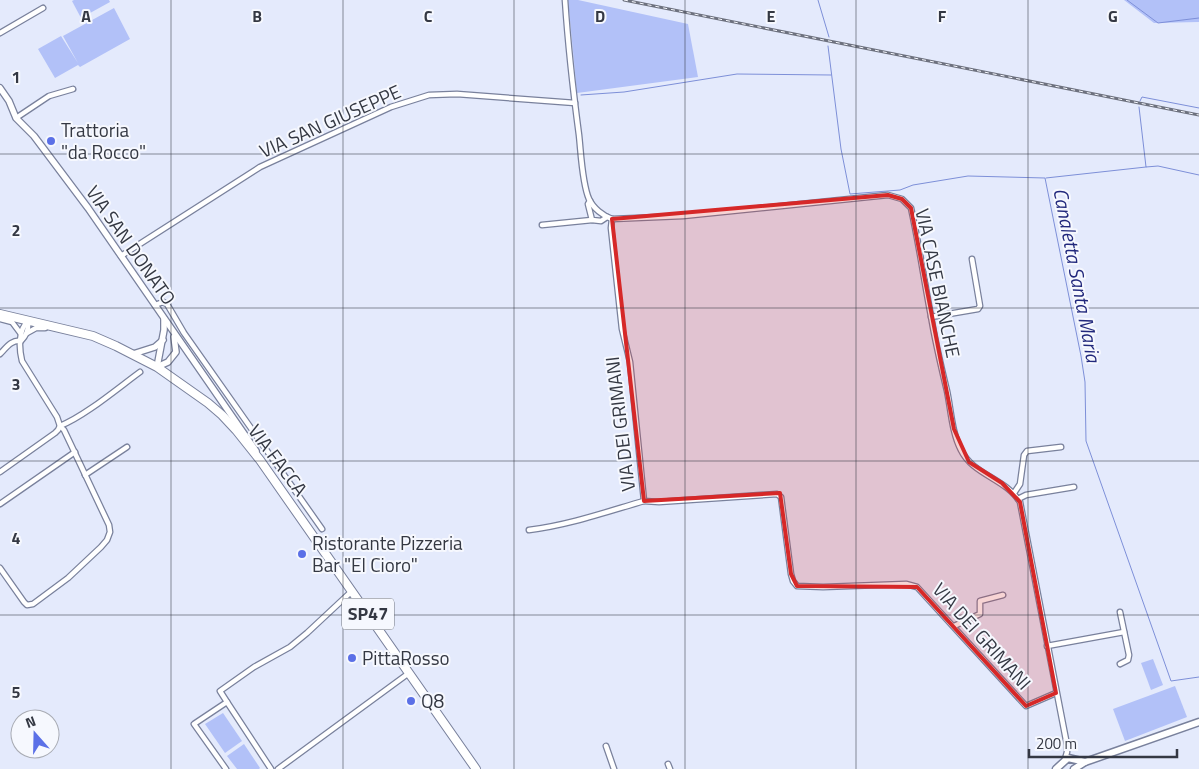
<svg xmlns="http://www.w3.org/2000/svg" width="1199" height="769" font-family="'Titillium Web',sans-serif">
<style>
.green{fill:#b2c1f8}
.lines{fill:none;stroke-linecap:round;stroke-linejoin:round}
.stream{stroke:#7d8fd8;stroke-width:1}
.minor-casing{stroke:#79819c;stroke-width:7}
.tertiary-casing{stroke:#79819c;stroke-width:8}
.secondary-casing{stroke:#79819c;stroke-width:9}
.primary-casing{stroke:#79819c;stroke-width:10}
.minor{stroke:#fff;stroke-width:4.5}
.tertiary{stroke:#fff;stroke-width:5.5}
.secondary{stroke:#fff;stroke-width:6}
.primary{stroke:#fff;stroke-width:8}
.rail-casing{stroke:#6d717e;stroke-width:3}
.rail{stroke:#f6f8fe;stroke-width:1;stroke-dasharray:4;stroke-linecap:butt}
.marked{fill:#d62828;fill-opacity:0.2;stroke:#d62828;stroke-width:4;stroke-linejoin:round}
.grid{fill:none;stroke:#343843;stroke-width:1;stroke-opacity:0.55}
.poi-dot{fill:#5b70e7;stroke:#f6f8fe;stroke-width:2}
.labels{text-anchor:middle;stroke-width:4;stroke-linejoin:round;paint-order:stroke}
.shield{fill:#f6f8fe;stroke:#6e727b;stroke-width:1}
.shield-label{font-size:18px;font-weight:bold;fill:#343843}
.street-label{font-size:19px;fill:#343843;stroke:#f6f8fe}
.poi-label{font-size:19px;fill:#343843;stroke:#f6f8fe;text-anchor:start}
.water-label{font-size:20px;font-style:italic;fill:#21287c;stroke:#f6f8fe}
.grid-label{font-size:16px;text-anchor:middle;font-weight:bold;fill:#343843;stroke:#f6f8fe;stroke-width:4;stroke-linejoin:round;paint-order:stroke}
</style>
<rect width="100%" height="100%" fill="#e4eafc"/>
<!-- green -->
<g class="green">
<path d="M74 0H109L110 2 81 18 72 1Z"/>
<path d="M568 0H578L688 24 698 77 577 93Z"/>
<path d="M1124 0H1199V22L1154 23Z"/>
<path d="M114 8 130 39 80 67 78 65 55 78 38 49 61 36 78 63 63 36Z"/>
<path d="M1153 659 1163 685 1151 690 1141 663Z"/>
<path d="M1175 686 1187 717 1125 741 1113 709Z"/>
<path d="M223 713 242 741 225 753 205 724Z"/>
<path d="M244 744 260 768 259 769H237L227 756Z"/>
</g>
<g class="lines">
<!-- stream -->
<g class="stream">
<path d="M818 0 829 37"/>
<path d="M1127 0 1158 23 1199 18"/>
<path d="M828 46 841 149 850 194 900 190 913 185 968 176 1045 178 1081 356 1085 382 1086 441 1171 681 1199 677"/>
<path d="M581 95 624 92 737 74 831 75"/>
<path d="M1140 101 1142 97 1199 108"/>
<path d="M1139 107 1146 167 1158 166 1199 175"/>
<path d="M1046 178 1146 167"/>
</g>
<!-- minor casing -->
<g class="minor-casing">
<g id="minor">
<path d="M565 0C568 45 573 90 579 135 581 153 582 183 589 199 593 208 603 216 612 219L683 216 888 195 902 199 911 208C919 244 924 280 931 316 935 341 941 366 947 391 951 410 952 433 961 450 973 475 1005 478 1020 502L1067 745V752L1065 759"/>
<path d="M0 33 43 8"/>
<path d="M16 118 49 96 73 89"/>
<path d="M590 201 588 204 592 220 601 221 607 217"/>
<path d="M612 219 611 228 622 329 630 362 644 501 659 502 777 494 781 497 791 574 793 581 797 586 823 587 906 584 917 587 1026 706 1056 693"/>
<path d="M542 225 592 220"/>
<path d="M121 256 260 167 391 107 429 95 457 94 575 103"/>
<path d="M155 305 163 302 167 304 184 333 322 529"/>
<path d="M931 317 978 309 980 306 972 259"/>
<path d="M0 319 12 322 21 334"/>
<path d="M27 333 36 328H45"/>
<path d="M0 354C6 348 12 339 21 341 27 335 29 329 28 321"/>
<path d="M0 472 55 433 58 430 60 426C85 416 118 388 140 372"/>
<path d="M85 475 127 447"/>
<path d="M1014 493 1020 484 1024 455 1027 451 1061 447"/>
<path d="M1018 499 1026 495 1074 487"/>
<path d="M0 504 75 452"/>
<path d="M529 530C569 525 606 512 644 501"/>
<path d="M0 568 24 602 27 605 33 604 68 578 101 547 107 540 110 532 109 525 64 430 60 426 57 417 22 361C19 349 18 330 28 321"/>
<path d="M1120 612 1129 655 1128 660 1120 664"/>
<path d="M954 626 980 614V601L1003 595"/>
<path d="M1047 646 1124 632"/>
<path d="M227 702 220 691 254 667 290 647 307 633 352 591"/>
<path d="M606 746 614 769"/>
<path d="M668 764 670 769"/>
<path d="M226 769 194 724 227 702 271 769"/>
<path d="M278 769 409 673"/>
</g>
</g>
<!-- tertiary casing -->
<g class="tertiary-casing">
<g id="tertiary">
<path d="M0 88 9 101 16 118 34 136 88 208 256 451"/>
<path d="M133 354 155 347 163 340"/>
<path d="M157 367 164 330V319"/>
<path d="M157 367 168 362 176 352 174 337"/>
</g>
</g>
<!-- secondary casing -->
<g class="secondary-casing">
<g id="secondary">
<path d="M1056 769 1068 758 1085 762"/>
<path d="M1074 769 1085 762 1199 722"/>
</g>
</g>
<!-- primary casing -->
<g class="primary-casing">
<path id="primary" d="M0 314 93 336 116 346 157 367 208 403 222 415 236 430 260 460 476 769"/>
</g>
<!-- minor -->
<use href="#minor" class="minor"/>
<!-- tertiary -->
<use href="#tertiary" class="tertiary"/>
<!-- secondary -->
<use href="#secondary" class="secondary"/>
<!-- primary -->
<use href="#primary" class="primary"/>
<!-- rail casing -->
<g class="rail-casing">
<path id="rail" d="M624 0 1199 115"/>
</g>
<!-- rail -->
<use href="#rail" class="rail"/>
</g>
<!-- marked area -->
<path class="marked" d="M888 195 902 199 911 208 954 429 969 462 1002 483 1020 502 1056 693 1026 706 917 587 797 586 791 574 780 493 644 501 612 219Z"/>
<!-- grid -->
<path class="grid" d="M171 0V769M343 0V769M514 0V769M685 0V769M856 0V769M1028 0V769M0 154H1199M0 308H1199M0 461H1199M0 615H1199"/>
<!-- markers -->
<g class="poi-dot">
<circle cx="51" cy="141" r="5"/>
<circle cx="302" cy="554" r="5"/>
<circle cx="352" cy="658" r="5"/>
<circle cx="411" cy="701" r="5"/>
</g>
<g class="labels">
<!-- shield labels -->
<rect class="shield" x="342" y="598.5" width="52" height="31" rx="4"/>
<g class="shield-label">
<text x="368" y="620">SP47</text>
</g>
<!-- street labels -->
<g class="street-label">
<text transform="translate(330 121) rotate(-24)" y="7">VIA SAN GIUSEPPE</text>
<text transform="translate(131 245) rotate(55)" y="7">VIA SAN DONATO</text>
<text transform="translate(938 283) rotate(78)" y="7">VIA CASE BIANCHE</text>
<text transform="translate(620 424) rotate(-97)" y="7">VIA DEI GRIMANI</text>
<text transform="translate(278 460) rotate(53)" y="7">VIA FACCA</text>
<text transform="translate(982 636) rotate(48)" y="7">VIA DEI GRIMANI</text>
</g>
<!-- poi labels -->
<g class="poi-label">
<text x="61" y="137">Trattoria<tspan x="61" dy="22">"da Rocco"</tspan></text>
<text x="312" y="550">Ristorante Pizzeria<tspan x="312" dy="22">Bar "El Cioro"</tspan></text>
<text x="362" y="665">PittaRosso</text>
<text x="421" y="708">Q8</text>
</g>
<!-- water labels -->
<g class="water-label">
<text transform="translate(1077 275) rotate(79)" y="7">Canaletta Santa Maria</text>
</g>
</g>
<g class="grid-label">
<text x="86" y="22">A</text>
<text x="257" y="22">B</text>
<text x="428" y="22">C</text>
<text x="600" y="22">D</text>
<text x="771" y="22">E</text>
<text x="942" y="22">F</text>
<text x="1113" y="22">G</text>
<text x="16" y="83">1</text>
<text x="16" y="236">2</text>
<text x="16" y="390">3</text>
<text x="16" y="544">4</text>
<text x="16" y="698">5</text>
</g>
<!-- north arrow -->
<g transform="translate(35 734) rotate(340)"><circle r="24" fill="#f6f8fe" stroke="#a8abb3"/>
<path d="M0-4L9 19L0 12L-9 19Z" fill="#5b70e7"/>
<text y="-8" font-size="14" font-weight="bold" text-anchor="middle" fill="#343843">N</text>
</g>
<!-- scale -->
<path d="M1029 749v8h148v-8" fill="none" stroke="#343843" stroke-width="2.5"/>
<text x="1036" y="749" font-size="15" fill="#343843" stroke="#f6f8fe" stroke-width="4" paint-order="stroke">200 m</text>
</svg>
